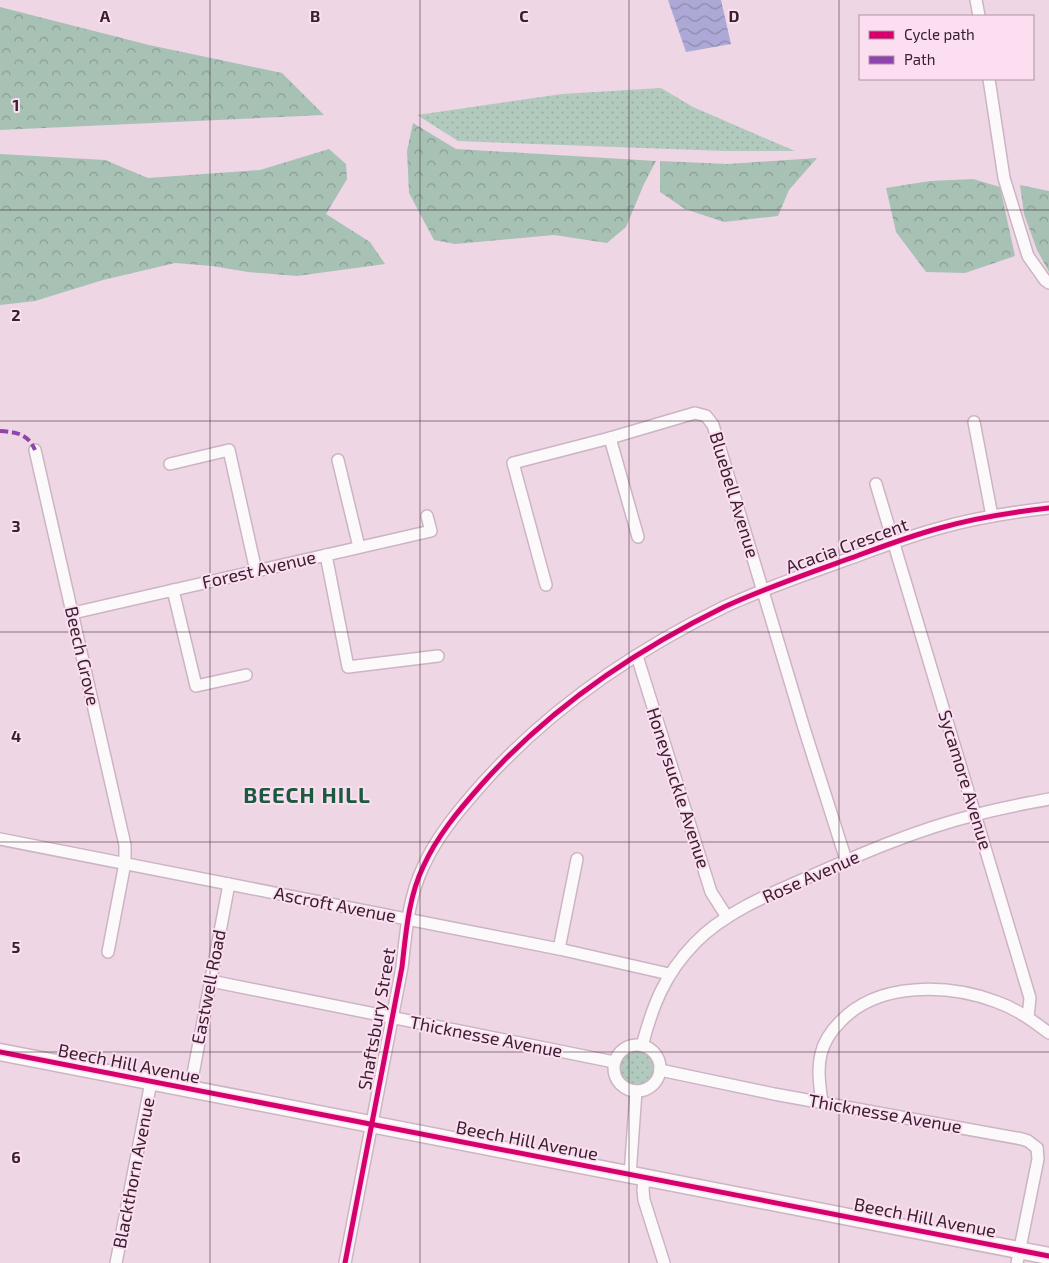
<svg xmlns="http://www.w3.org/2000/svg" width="1049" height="1263" font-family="'Exo 2',sans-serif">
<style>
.grass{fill:url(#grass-dots)}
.forest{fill:url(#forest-crowns)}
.water{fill:url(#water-waves)}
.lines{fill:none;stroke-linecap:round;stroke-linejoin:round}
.street-casing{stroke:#ccb4c3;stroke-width:14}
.secondary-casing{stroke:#ccb4c3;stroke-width:19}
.street{stroke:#fcf9fb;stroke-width:11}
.secondary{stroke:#fcf9fb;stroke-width:16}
.quiet{stroke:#8e44ad;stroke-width:4;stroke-dasharray:8 4;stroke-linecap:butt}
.cycleway-casing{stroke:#fcdef1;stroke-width:8}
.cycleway{stroke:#d6006c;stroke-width:5}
.grid{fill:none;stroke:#3b2032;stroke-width:1;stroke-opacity:0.55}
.labels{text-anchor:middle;stroke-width:4;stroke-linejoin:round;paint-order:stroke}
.street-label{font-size:18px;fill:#3b2032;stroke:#fcdef1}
.district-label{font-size:22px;font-weight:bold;letter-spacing:1px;fill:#1a5a3e;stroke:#fcdef1}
.grid-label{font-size:16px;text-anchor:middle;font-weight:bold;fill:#3b2032;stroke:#fcdef1;stroke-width:4;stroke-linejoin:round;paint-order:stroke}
</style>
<defs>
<pattern id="grass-dots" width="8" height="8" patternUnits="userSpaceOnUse" patternTransform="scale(1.25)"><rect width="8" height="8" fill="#b2cabe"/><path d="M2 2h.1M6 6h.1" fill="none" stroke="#9aada4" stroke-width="1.8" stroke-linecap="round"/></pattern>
<pattern id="forest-crowns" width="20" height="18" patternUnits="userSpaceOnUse" patternTransform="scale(1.25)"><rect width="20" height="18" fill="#a8c1b5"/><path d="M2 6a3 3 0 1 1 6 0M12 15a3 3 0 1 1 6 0" fill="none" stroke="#8a9c94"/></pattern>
<pattern id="water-waves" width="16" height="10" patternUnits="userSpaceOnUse" patternTransform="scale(1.25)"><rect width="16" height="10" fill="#ada9d6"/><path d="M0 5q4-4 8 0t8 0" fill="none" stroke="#8e89ae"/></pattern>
</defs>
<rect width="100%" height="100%" fill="#eed6e5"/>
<!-- grass -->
<g class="grass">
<path d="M661 88 693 107 795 151H724L458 141 417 115 562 94Z"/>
<circle cx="637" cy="1068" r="17"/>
</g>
<!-- forest -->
<g class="forest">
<path d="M0 7 149 45 282 73 324 115 0 130Z"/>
<path d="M413 123 456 149 656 161 644 184 626 227 607 243 554 235 455 244 434 240 409 193 407 151Z"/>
<path d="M329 149 346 164 347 179 326 214 370 242 385 264 297 276 248 272 212 266 175 263 103 280 35 301 0 305V154L105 160 148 178 260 170Z"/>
<path d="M817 158 789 190 778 216 724 222 685 209 660 192V161L728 164Z"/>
<path d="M973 179 1000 187 1015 256 965 273 926 272 896 232 886 188 930 181Z"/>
<path d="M1020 185 1049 191V272L1037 250 1024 214Z"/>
</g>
<!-- water -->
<path class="water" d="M668 0H721L731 44 686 52Z"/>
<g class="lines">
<!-- street casing -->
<g class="street-casing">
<g id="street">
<path d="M976 0 979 16"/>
<path d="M989 79 1004 178 1028 256 1045 280 1049 283"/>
<path d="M974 422 992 516"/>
<path d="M610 438 638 537"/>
<path d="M35 450 125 845V863L108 952"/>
<path d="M338 460 359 547"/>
<path d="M170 464 229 450 256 571"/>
<path d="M876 484 1030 998 1028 1017"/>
<path d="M326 555 348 667 438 656"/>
<path d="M546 585 513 463 610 438 695 413 706 416 713 425 804 728 846 860"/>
<path d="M173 590 196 686 246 675"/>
<path d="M73 613 431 531 427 516"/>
<path d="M637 656 711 892 727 917"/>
<path d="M0 839 559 949 669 974"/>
<path d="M559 949 577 859"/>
<path d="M211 981 614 1062"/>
<circle cx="637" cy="1068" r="23"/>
<path d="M642 1046C653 1004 665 974 695 943 723 914 765 896 802 880 858 855 915 830 975 815 999 808 1024 804 1049 799"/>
<path d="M660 1070 774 1094 1022 1139 1028 1141 1037 1148"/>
<path d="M190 1090 229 884"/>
<path d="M822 1103C820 1087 817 1070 821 1054 824 1041 831 1031 840 1022 878 981 949 984 997 1002 1017 1009 1033 1021 1049 1033"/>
<path d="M630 1175 636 1091"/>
<path d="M644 1178 643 1190 644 1200 664 1263"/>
<path d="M116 1263 151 1082"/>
<path d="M345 1263 402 967C406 933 408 899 423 867 437 836 459 810 482 784 549 709 634 651 724 607 765 588 809 573 851 558 881 547 910 536 940 528 975 518 1013 512 1049 508"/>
<path d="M1017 1263 1038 1159 1037 1148"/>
</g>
</g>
<!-- secondary casing -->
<g class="secondary-casing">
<path id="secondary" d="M0 1052 1049 1256"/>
</g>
<!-- street -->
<use href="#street" class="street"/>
<!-- secondary -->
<use href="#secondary" class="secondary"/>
<!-- quiet -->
<path class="quiet" d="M0 431C17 432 28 434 35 450"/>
<!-- cycleway casing -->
<g class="cycleway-casing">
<g id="cycleway">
<path d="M0 1052 1049 1256"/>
<path d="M345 1263 402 967C406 933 408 899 423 867 437 836 459 810 482 784 549 709 634 651 724 607 765 588 809 573 851 558 881 547 910 536 940 528 975 518 1013 512 1049 508"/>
</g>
</g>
<!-- cycleway -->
<use href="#cycleway" class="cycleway"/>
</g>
<!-- grid -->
<path class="grid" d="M210 0V1263M420 0V1263M629 0V1263M839 0V1263M0 210H1049M0 421H1049M0 632H1049M0 842H1049M0 1052H1049"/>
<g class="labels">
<!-- street labels -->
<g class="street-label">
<text transform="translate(734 495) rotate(73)" y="6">Bluebell Avenue</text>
<text transform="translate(847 546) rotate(-20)" y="6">Acacia Crescent</text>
<text transform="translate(259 570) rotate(-13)" y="6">Forest Avenue</text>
<text transform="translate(82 656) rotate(77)" y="6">Beech Grove</text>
<text transform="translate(965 780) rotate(73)" y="6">Sycamore Avenue</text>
<text transform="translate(678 788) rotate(72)" y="6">Honeysuckle Avenue</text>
<text transform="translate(811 877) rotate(-24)" y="6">Rose Avenue</text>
<text transform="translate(335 905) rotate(11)" y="6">Ascroft Avenue</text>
<text transform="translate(209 987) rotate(-79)" y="6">Eastwell Road</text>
<text transform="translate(377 1019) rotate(-80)" y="6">Shaftsbury Street</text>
<text transform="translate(486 1037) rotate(11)" y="6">Thicknesse Avenue</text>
<text transform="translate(129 1064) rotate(11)" y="6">Beech Hill Avenue</text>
<text transform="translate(885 1114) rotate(10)" y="6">Thicknesse Avenue</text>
<text transform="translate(527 1141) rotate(11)" y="6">Beech Hill Avenue</text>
<text transform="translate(134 1173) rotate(-79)" y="6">Blackthorn Avenue</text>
<text transform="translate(925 1218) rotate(11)" y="6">Beech Hill Avenue</text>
</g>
<!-- district labels -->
<g class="district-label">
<text x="307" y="803">BEECH HILL</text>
</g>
</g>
<g class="grid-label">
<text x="105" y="22">A</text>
<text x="315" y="22">B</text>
<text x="524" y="22">C</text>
<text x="734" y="22">D</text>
<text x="16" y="111">1</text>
<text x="16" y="321">2</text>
<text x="16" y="532">3</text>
<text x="16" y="742">4</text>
<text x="16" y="953">5</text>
<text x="16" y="1163">6</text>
</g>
<!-- legend -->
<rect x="859" y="15" width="175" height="65" fill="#fcdef1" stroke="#af92a5"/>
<rect x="869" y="31" width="25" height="8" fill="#d6006c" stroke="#af92a5"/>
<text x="904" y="40" font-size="15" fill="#3b2032">Cycle path</text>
<rect x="869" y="56" width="25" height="8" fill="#8e44ad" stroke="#af92a5"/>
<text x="904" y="65" font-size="15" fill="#3b2032">Path</text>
</svg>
